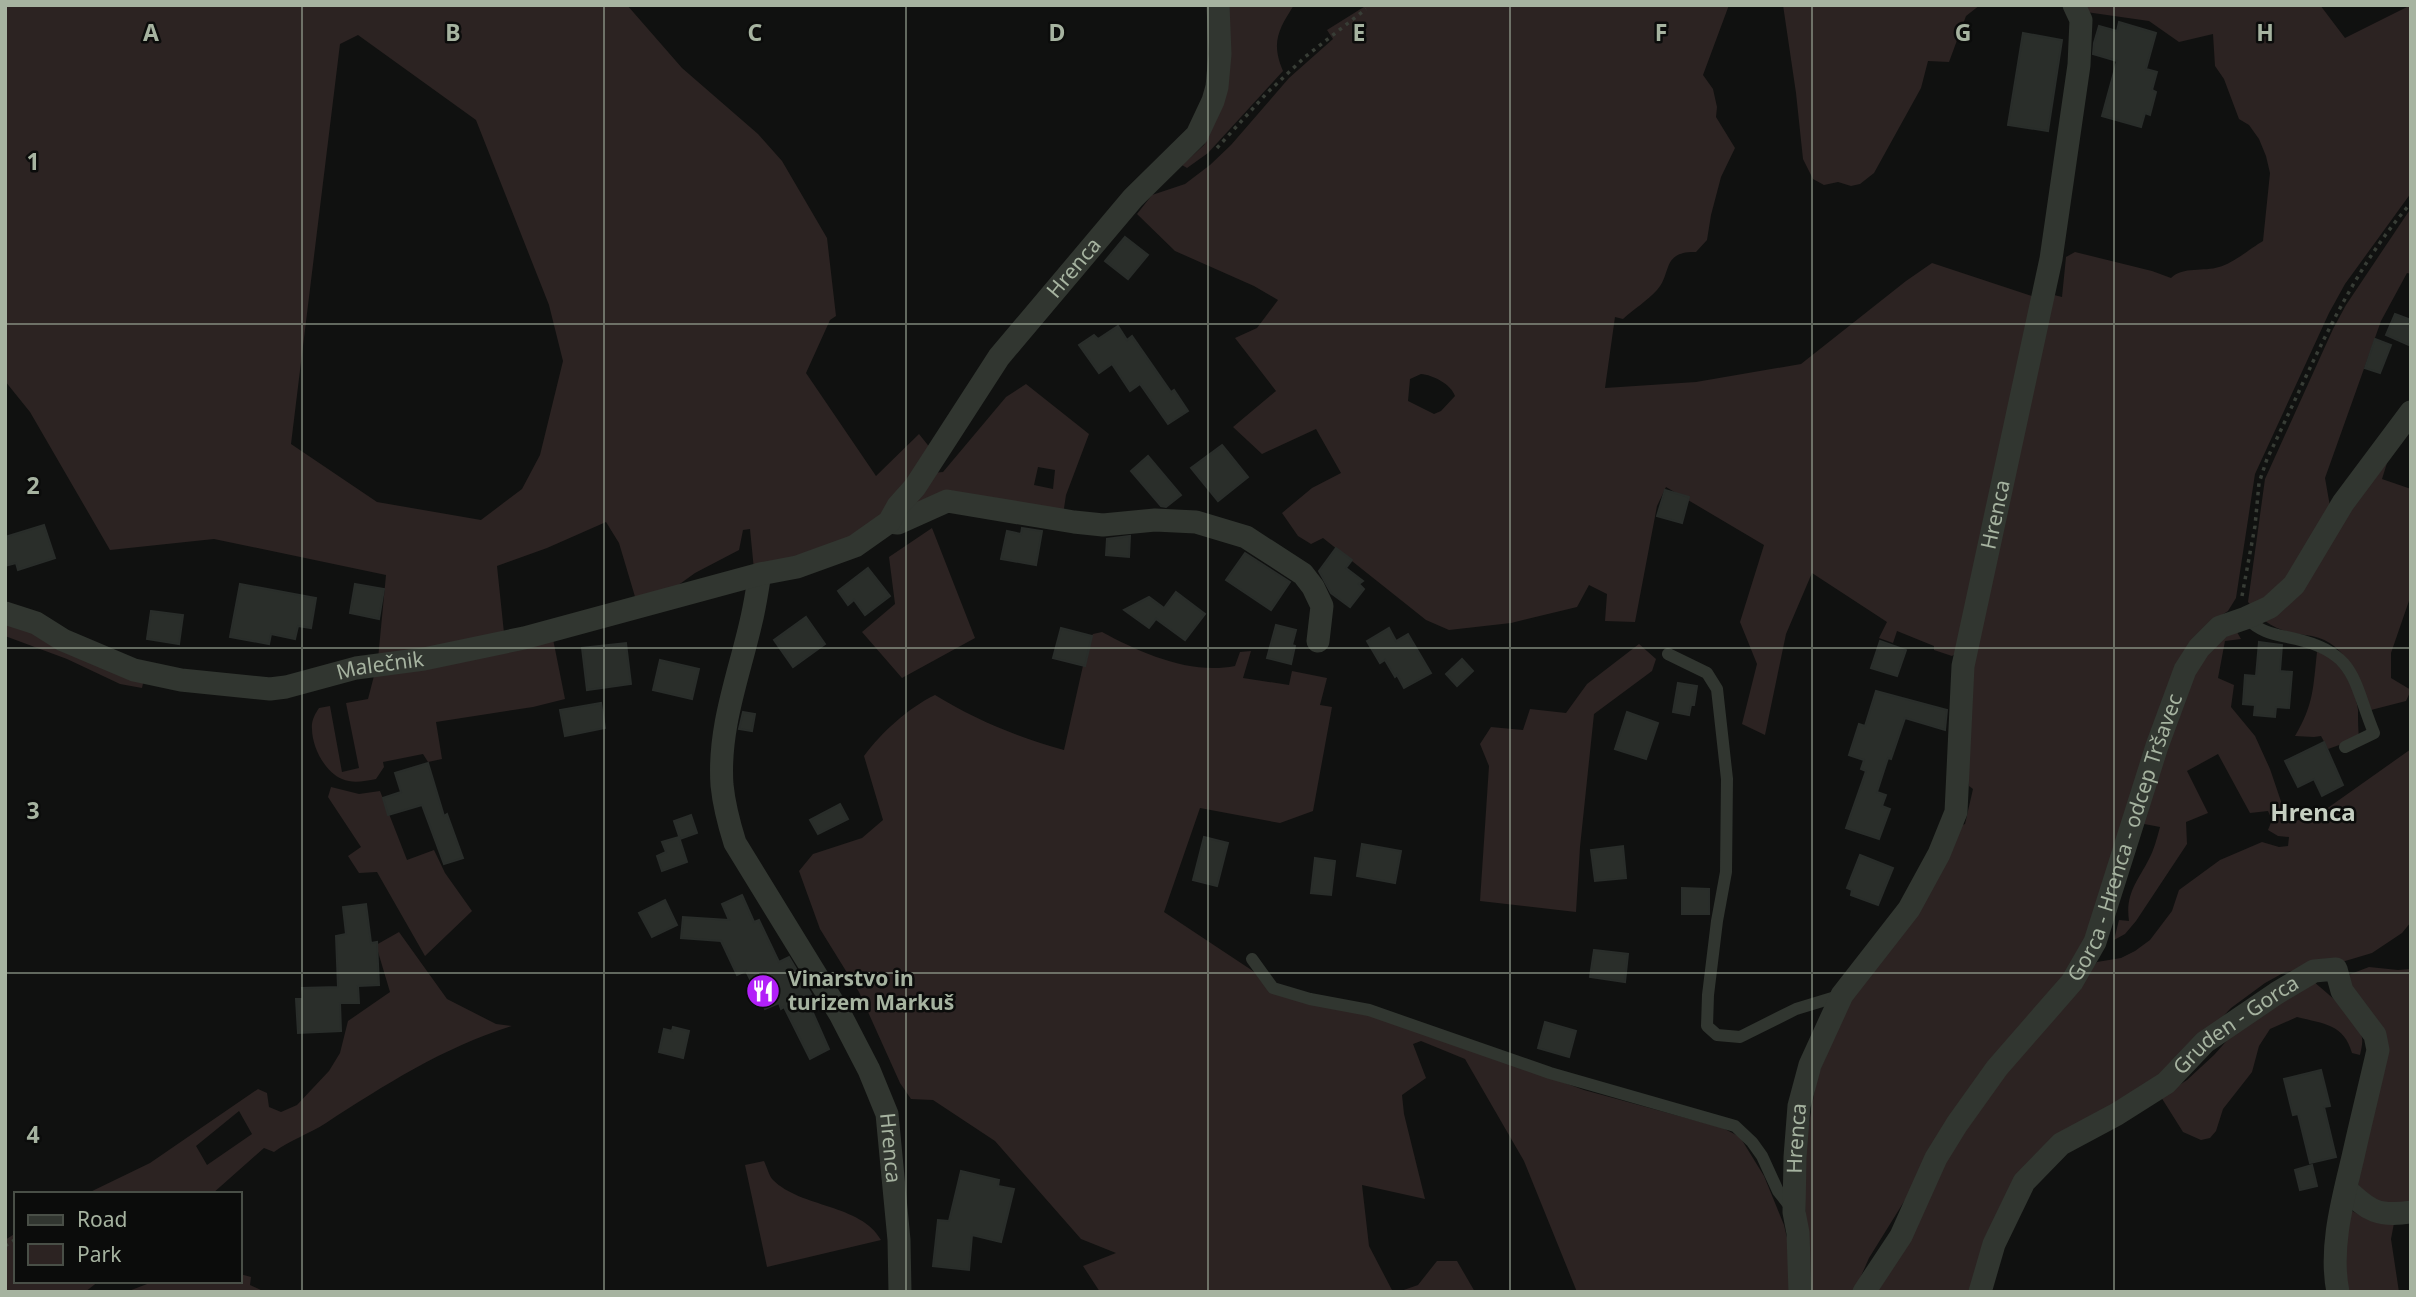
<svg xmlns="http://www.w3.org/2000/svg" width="2416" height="1297" font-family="'Noto Sans',sans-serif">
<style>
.green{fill:#2c2322;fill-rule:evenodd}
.building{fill:#2a2e2a;stroke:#292d2a;stroke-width:2}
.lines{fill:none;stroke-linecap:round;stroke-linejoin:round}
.path{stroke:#383d36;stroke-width:3.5;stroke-dasharray:3.5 5;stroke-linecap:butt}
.service{stroke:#313630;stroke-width:12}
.minor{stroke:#313630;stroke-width:23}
.grid{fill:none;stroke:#a6b3a0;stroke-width:2;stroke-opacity:0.55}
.labels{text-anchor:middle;stroke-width:5;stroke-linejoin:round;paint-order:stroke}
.street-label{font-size:21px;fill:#a6b3a0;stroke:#0b0c0b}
.poi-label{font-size:21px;font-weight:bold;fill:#a6b3a0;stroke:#0b0c0b;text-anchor:start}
.quarter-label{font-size:24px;font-weight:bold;fill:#c5cec1;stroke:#0b0c0b}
.grid-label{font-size:23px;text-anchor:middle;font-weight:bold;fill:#a6b3a0;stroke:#0b0c0b;stroke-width:5;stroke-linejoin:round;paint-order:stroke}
</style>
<rect width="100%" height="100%" fill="#101110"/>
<!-- green -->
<g class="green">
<path d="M5 5H627L682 68 758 134 782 161 827 238 836 316 830 320 806 373 876 476 919 434 931 449 882 515 861 534 754 570 750 529 743 530 739 550 695 573 677 586 636 600 619 543 606 522 547 548 497 566 504 633 378 659 386 575 214 539 110 550 30 412 5 381ZM358 35 476 120 549 305 563 361 540 455 522 489 481 520 377 502 291 444 340 44Z"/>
<path d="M1227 5H1294C1278 30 1271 43 1283 71L1208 153 1187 168 1182 165 1204 145 1217 118Z"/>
<path d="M1367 5H1729L1703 75 1713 89 1717 107 1716 117 1735 148 1721 177 1711 215 1707 240 1696 252C1661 251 1672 274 1657 290 1647 301 1634 309 1623 319L1615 317 1605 388 1696 382 1801 364 1906 281 1932 263 2035 297 1958 652 1952 656 1934 650V646L1897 631 1893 643 1879 638 1887 622 1812 573 1786 634 1765 735 1742 724 1757 664 1740 622 1764 545 1666 487 1657 506 1635 622 1605 621 1607 594 1589 585 1577 607 1511 623 1449 630 1426 620 1323 538 1311 544 1298 536 1282 513 1312 488 1341 473 1316 429 1262 454 1233 427 1276 391 1235 338 1257 328 1278 300 1254 286 1175 251 1137 214 1152 195 1185 184 1210 165 1231 145 1289 78 1333 39 1327 30ZM1421 374C1433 375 1451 384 1455 396L1441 411 1434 414 1408 401 1410 379Z"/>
<path d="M1783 5H1980L1966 16 1949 62 1928 61 1921 88 1874 173 1860 184 1851 186 1838 182 1824 185 1813 179 1803 159 1796 93Z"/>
<path d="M2077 5H2320L2345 38 2411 5V193L2345 284 2329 313 2255 474 2236 598 2228 611 2211 622 2090 943 1957 1116 1869 1258 1854 1292H1807L1804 1152 1817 1077 1852 995 1960 826 1965 824 1973 789 1969 786 1968 688 2050 294 2062 297 2066 257 2075 252 2152 271 2171 278C2183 266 2204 272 2219 267 2232 264 2251 248 2263 241L2270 173 2266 156 2259 139 2249 125 2239 119 2224 79 2215 66 2213 34 2179 42 2149 21 2079 11Z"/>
<path d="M2411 208V274L2407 273 2381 321 2325 478 2331 512 2282 585 2253 607 2248 602 2265 479 2333 329 2346 305Z"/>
<path d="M1026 384 1089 434 1066 495 1063 515 946 496 904 517 932 473 943 472 1006 397ZM1038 467 1055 470 1053 489 1034 485Z"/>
<path d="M2387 463 2382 479 2411 489V595L2391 653V678L2411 690 2406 701 2371 710C2358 681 2348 643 2312 636 2294 633 2280 632 2265 621L2341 517Z"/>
<path d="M932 528 975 638 902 678 862 632 895 604 889 557Z"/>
<path d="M5 619 144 679 142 688 120 684 67 659 5 636Z"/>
<path d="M1102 632C1141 653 1190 675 1235 666L1240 652 1251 651 1243 678 1289 685 1292 671 1327 678 1320 705 1332 707 1313 811 1280 823 1200 808 1164 912 1259 975 1269 991 1327 1003 1414 1028 1584 1090 1723 1128 1740 1137 1764 1176 1784 1225 1791 1255 1793 1292H1577L1524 1161 1465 1059 1421 1041 1413 1044 1426 1078 1402 1095 1404 1114 1425 1199 1362 1185 1369 1246 1393 1292H1100L1083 1266 1116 1253 1081 1239 995 1141 933 1100 911 1099 900 1083 859 992 820 929 799 871 813 854 862 838 883 820 864 756C882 732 908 708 935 695 976 720 1017 737 1064 750L1089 639 1093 634Z"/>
<path d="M2237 632 2241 639 2225 641 2218 678 2234 685 2231 707 2255 736 2270 769 2288 822 2315 817 2411 749V922L2402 933 2372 953 2325 967 2285 972 2265 983 2231 1008 2184 1058 2144 1088 2053 1142 1974 1292H1870L1966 1122 2097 962 2121 958 2135 951 2150 940 2172 911 2179 890 2220 860 2262 842 2279 847 2288 846 2289 837 2278 836 2268 830 2272 820 2268 811 2250 813 2218 754 2187 771 2208 813 2186 822 2187 844 2136 921 2125 934 2114 940 2119 920 2129 921C2125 893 2138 881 2149 859 2154 850 2157 838 2160 827L2139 823 2173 711 2217 637Z"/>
<path d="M553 639 565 699 533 707 436 722 442 759 428 762 423 754 383 762 384 767 376 779C365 781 353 784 342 779 325 772 312 747 312 729 311 721 315 714 319 708L330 706 342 772 359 768 346 703 368 699 375 672Z"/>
<path d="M1639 644 1656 659 1652 671 1594 714 1580 847 1576 912 1480 901 1489 766 1480 744 1491 727 1523 730 1530 709 1566 713 1587 684Z"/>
<path d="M2317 652C2339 656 2356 690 2358 710 2358 719 2358 728 2359 738L2328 749 2321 736 2314 737 2295 736C2314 704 2313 688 2317 652Z"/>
<path d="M331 787 359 794 380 791 407 860 434 850 445 873 472 911 425 956 377 872 359 873 348 856 361 847 328 797Z"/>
<path d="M399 932 447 999 496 1024 512 1026C444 1047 385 1085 326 1123 309 1134 290 1140 274 1152L264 1148 212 1194H86L150 1163 258 1089 267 1093 269 1107 281 1112 297 1105 329 1071 340 1053 348 1021 390 992 376 945ZM239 1111 252 1134 207 1165 196 1146Z"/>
<path d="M2369 967 2398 970 2411 969V1201L2382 1206 2357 1191 2378 1055 2348 990V975Z"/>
<path d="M2314 982C2328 994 2360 1019 2362 1038 2363 1043 2361 1050 2360 1055L2352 1053C2344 1024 2324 1024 2297 1017L2270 1029 2259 1046 2252 1072 2223 1109 2216 1131 2210 1138 2201 1140 2183 1132 2161 1097 2187 1080 2214 1055 2247 1018Z"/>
<path d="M764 1161C767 1167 769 1176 773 1180 801 1208 861 1204 881 1240L767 1267 745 1165Z"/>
<path d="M2348 1209 2368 1219 2394 1223 2391 1239 2399 1292H2340Z"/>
<path d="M16 1233V1281H99L85 1292H5V1240Z"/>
<path d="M1437 1261H1457L1475 1292H1398L1418 1285Z"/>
<path d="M240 1274 251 1277 250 1285 265 1292H126L155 1281H240Z"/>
</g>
<!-- building -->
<g class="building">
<path d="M2119 22 2156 33 2146 69 2157 72 2152 90 2156 92 2150 115 2145 113 2141 127 2102 116 2117 61 2093 54 2094 43 2099 26 2117 31Z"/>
<path d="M2023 33 2062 40 2048 131 2008 125Z"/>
<path d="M1125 237 1148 255 1128 279 1105 261Z"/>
<path d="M2395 314 2411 320V346L2386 335Z"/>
<path d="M1118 326 1127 340 1132 336 1171 392 1174 390 1188 411 1168 424 1140 384 1130 391 1112 364 1099 373 1079 345 1094 335 1098 339Z"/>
<path d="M2375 339 2391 345 2380 373 2365 368Z"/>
<path d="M1222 445 1248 477 1218 501 1191 468Z"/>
<path d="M1148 456 1181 495 1166 507 1161 506 1131 471Z"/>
<path d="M1665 490 1689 497 1682 523 1657 516Z"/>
<path d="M44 525 55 558 18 570 16 563 5 566V537Z"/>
<path d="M1022 528 1042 531 1036 565 1001 559 1007 531 1021 534Z"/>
<path d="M1130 536 1129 557 1106 555 1107 539Z"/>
<path d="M1336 548 1352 560 1346 568 1363 581 1359 584 1364 589 1350 607 1331 593 1319 571Z"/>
<path d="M1245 553 1290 582 1271 610 1226 580Z"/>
<path d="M868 568 890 596 865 615 854 600 848 605 838 591Z"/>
<path d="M240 584 316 598 311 628 298 626 295 639 271 634 269 644 230 637Z"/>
<path d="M355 584 384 589 379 619 350 613Z"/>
<path d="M1176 592 1205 614 1185 640 1156 619 1149 628 1124 610 1149 597 1164 608Z"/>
<path d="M151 611 183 615 179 644 147 639Z"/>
<path d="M806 617 825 644 793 667 774 640Z"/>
<path d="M1276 625 1296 630 1292 645 1295 646 1291 664 1267 658Z"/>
<path d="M1061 628 1092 636 1085 666 1053 658Z"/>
<path d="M1389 628 1396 641 1408 634 1431 673 1404 688 1397 675 1395 677 1385 660 1380 663 1367 641Z"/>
<path d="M1880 641 1906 650 1897 676 1871 668Z"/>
<path d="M2259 642 2282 645 2280 671 2292 672 2289 708 2276 707 2275 717 2254 715 2255 705 2243 704 2245 675 2256 676Z"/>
<path d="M626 643 631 684 587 690 582 648Z"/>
<path d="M1462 659 1473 671 1457 686 1446 674Z"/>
<path d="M660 660 699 669 692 699 653 690Z"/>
<path d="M1678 683 1697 686 1694 705H1691L1689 715 1673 712Z"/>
<path d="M1876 691 1947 710 1945 730 1905 718 1891 759 1888 758 1877 792 1886 795 1882 806 1890 809 1879 839 1846 828 1866 771 1861 769 1864 760 1849 755 1859 724 1865 726Z"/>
<path d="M601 703 605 728 565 736 560 710Z"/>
<path d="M743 712 755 714 752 731 739 729Z"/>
<path d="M1627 712 1658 723 1646 759 1615 749Z"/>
<path d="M2324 742 2343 785 2322 796 2314 779 2298 787 2285 761Z"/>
<path d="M428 763 444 816 447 814 463 858 444 864 422 805 388 815 383 798 401 792 395 773Z"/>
<path d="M840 804 848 819 818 834 810 820Z"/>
<path d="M691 815 697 833 680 839 674 821Z"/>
<path d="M679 837 687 862 662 871 657 856 666 852 662 842Z"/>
<path d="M1204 837 1228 843 1217 886 1193 880Z"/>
<path d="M1362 844 1401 851 1395 883 1357 876Z"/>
<path d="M1623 846 1626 878 1595 881 1591 850Z"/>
<path d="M1860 855 1893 868 1878 905 1851 895 1852 890 1847 888Z"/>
<path d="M1315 858 1335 861 1331 895 1311 893Z"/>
<path d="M1682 888 1709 889V914H1682Z"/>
<path d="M742 895 754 922 759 920 779 962 789 957 811 994 806 997 829 1049 810 1059 784 1007 781 1009 779 1003 765 1009 746 971 737 975 721 941 681 938 683 917 729 920 722 904Z"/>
<path d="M665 900 677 925 652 937 639 913Z"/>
<path d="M366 904 371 943 377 942 379 985 358 986 359 1003H340L341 1031 298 1033 296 999H303L302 988 338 987 336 936 346 934 343 907Z"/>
<path d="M1594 950 1628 954 1625 982 1590 977Z"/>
<path d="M1545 1022 1576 1031 1569 1057 1538 1048Z"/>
<path d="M673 1027 689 1031 683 1058 659 1052 664 1029 672 1031Z"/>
<path d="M2321 1070 2330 1106 2324 1107 2336 1157 2310 1163 2298 1114 2293 1115 2284 1079Z"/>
<path d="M2312 1165 2317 1186 2300 1190 2295 1170Z"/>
<path d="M961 1171 999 1180 998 1186 1014 1189 1001 1242 972 1235 969 1270 933 1266 938 1220 949 1221Z"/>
</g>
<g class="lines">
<!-- path -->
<g class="path">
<path d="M1217 148 1267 93 1305 57 1366 9"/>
<path d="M2242 596 2255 526 2259 483 2267 459C2310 371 2346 277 2411 203"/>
<path d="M5 1246 16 1239"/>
</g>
<!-- service -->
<g class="service">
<path d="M2246 618C2263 634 2274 634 2296 639 2357 653 2353 682 2374 733L2345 747"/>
<path d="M1668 654 1707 673 1717 689 1727 779 1726 872 1717 921 1708 995 1707 1026 1717 1035 1740 1037 1796 1009 1842 995"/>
<path d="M1252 959 1273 988 1310 999 1369 1010 1550 1073 1735 1126 1752 1142 1762 1156 1778 1191 1792 1209"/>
</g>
<!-- minor -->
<g class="minor">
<path d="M889 522 898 523 947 501 1074 522 1103 525 1155 520 1196 522 1246 537 1303 574 1313 587 1322 606 1318 641"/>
<path id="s1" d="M760 574C757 590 755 606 751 622 739 675 718 728 722 785 724 805 729 824 735 843L840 1014 869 1070 887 1114 899 1240 900 1292"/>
<path id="s2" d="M5 613 36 623 63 640 134 670 181 680 270 689 286 687 356 668 424 659 524 638 760 574 797 567 855 546 889 522 898 506 915 487 999 357 1133 198 1197 135 1213 101 1217 87 1220 54 1218 5"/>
<path d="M2346 1189C2369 1211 2378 1217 2411 1212"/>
<path id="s3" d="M1800 1292 1798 1233 1794 1212 1795 1157 1799 1106 1810 1065 1842 995 1909 909 1939 854 1956 812 1963 666 2051 259 2079 65 2081 20 2074 5"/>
<path id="s4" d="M1864 1292 1901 1236 1936 1158 1957 1124 1997 1068 2072 982 2095 942 2157 746 2185 670 2199 648 2220 627 2246 618 2270 607 2294 585 2343 503 2411 412"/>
<path id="s5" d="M1980 1292 1994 1244 2024 1182 2061 1144 2117 1114 2166 1083 2205 1042 2277 993 2314 971 2336 969 2342 991 2375 1035 2378 1050C2370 1085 2361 1121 2353 1157 2343 1199 2329 1248 2338 1292"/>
</g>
</g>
<!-- grid -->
<path class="grid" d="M302 5V1292M604 5V1292M906 5V1292M1208 5V1292M1510 5V1292M1812 5V1292M2114 5V1292M5 324H2411M5 648H2411M5 973H2411"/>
<!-- icons -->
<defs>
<g id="restaurant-disc" transform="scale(1.75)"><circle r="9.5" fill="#b221f8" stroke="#0b0c0b"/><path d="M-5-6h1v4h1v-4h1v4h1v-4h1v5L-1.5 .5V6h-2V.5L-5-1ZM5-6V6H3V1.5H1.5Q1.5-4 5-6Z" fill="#fff"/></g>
</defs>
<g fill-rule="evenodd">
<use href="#restaurant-disc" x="763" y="991"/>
</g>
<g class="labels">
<!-- street labels -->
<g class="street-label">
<text dy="7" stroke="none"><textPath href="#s2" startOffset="1239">Hrenca</textPath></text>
<text dy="7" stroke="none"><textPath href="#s3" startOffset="824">Hrenca</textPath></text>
<text dy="7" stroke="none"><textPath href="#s2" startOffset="392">Malečnik</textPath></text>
<text dy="7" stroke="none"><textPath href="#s4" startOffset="530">Gorca - Hrenca - odcep Tršavec</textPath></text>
<text dy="7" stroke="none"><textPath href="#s5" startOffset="385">Gruden - Gorca</textPath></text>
<text dy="7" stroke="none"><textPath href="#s3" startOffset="154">Hrenca</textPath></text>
<text dy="7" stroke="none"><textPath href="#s1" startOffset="620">Hrenca</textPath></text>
</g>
<!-- poi labels -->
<g class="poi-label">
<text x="788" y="986">Vinarstvo in<tspan x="788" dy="24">turizem Markuš</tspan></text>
</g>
<!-- quarter labels -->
<g class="quarter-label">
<text x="2313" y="821">Hrenca</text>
</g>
</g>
<g class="grid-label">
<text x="151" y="41">A</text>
<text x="453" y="41">B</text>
<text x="755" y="41">C</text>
<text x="1057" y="41">D</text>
<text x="1359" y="41">E</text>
<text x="1661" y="41">F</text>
<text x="1963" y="41">G</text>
<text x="2265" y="41">H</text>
<text x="33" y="170">1</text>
<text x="33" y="494">2</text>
<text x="33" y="819">3</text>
<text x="33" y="1143">4</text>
</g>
<!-- border -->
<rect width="2416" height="1297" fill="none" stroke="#a6b3a0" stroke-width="14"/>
<!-- legend -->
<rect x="14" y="1192" width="228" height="91" fill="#0b0c0b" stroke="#494f47" stroke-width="2"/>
<rect x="28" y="1215" width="35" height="10" fill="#313630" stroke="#494f47" stroke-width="2"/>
<text x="77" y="1227" font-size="21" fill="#a6b3a0">Road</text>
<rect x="28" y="1244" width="35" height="21" fill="#2c2322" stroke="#494f47" stroke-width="2"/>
<text x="77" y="1262" font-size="21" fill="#a6b3a0">Park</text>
</svg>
